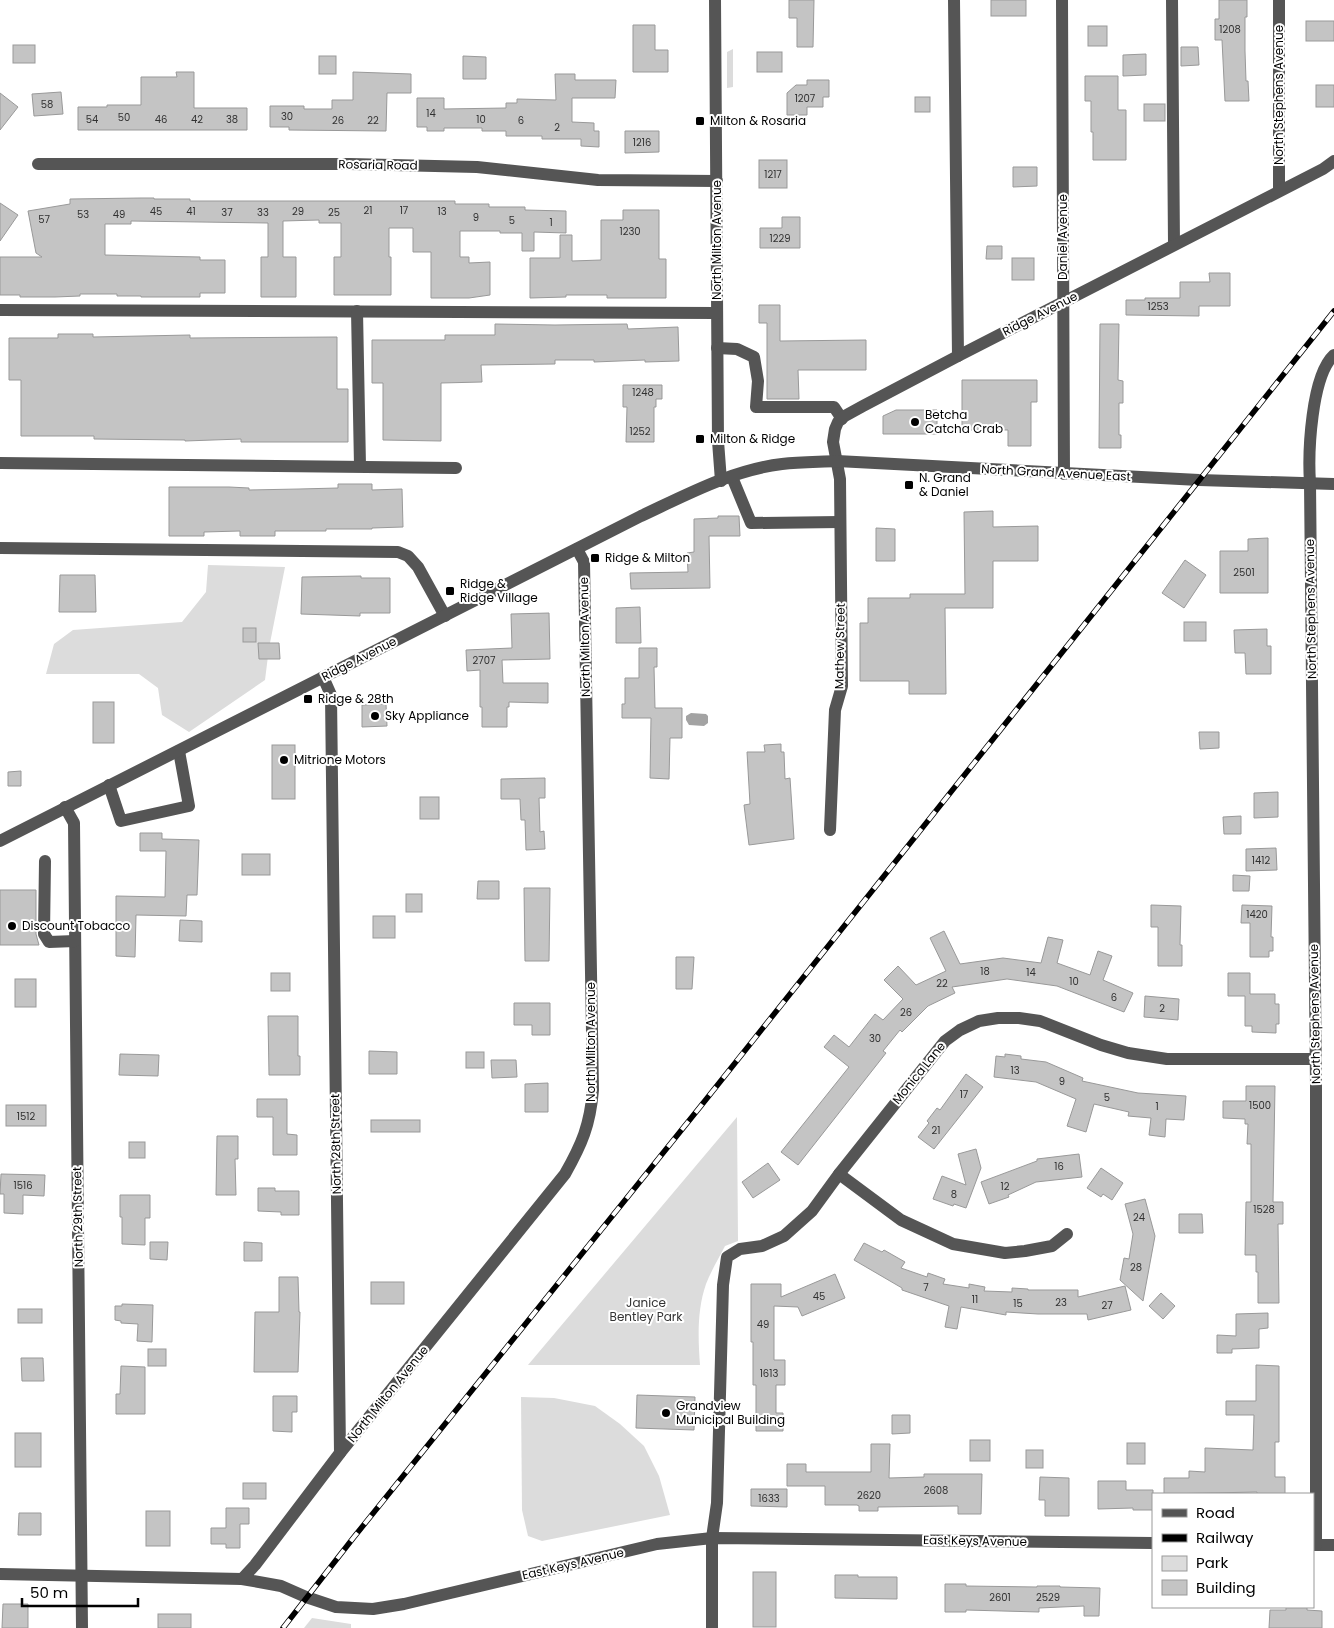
<svg xmlns="http://www.w3.org/2000/svg" width="1334" height="1628" font-family="Poppins,sans-serif">
<style>
.green{fill:#dcdcdc}
.water{fill:#a3a3a3}
.building{fill:#c4c4c4;stroke:#999}
.lines{fill:none;stroke-linecap:round;stroke-linejoin:round}
.minor{stroke:#555;stroke-width:12}
.rail-casing{stroke:#000;stroke-width:5.5}
.rail{stroke:#fff;stroke-width:4;stroke-dasharray:11;stroke-linecap:butt}
.poi-dot{fill:#000;stroke:#fff;stroke-width:2}
.labels{text-anchor:middle;stroke-width:4;stroke-linejoin:round;paint-order:stroke}
.number-label{font-size:10px;fill:#313131}
.street-label{font-size:12px;fill:#000;stroke:#fff}
.poi-label{font-size:12px;fill:#000;stroke:#fff;text-anchor:start}
.park-label{font-size:12px;fill:#333;stroke:#fff}
</style>
<rect width="100%" height="100%" fill="#fff"/>
<!-- green -->
<g class="green">
<path d="M733 49V87L727 88V52Z"/>
<path d="M208 565 285 567 269 648 265 680 189 732 162 715 158 688 139 674H46L54 644 73 630 182 622 206 592Z"/>
<path d="M737 1117 738 1241 725 1246C719 1258 711 1271 706 1284 697 1310 698 1338 700 1365H528Z"/>
<path d="M521 1397 554 1398 595 1406 620 1424 644 1446 659 1476 670 1515 542 1541 528 1536 522 1510Z"/>
<path d="M312 1618 351 1624V1628H304Z"/>
</g>
<!-- water -->
<path class="water" d="M691 713 706 714 708 716V723L704 726 689 725 686 720V716Z"/>
<!-- building -->
<g class="building">
<path d="M789 0H814L813 47H797V18H789Z"/>
<rect x="991" y="0" width="35" height="16"/>
<path d="M1219 0H1247V17H1245V51L1246 81H1248L1249 101H1225L1222 40H1215V19H1219Z"/>
<rect x="1306" y="21" width="28" height="20"/>
<path d="M633 25H655V50H668V72H633Z"/>
<rect x="1088" y="26" width="19" height="20"/>
<rect x="13" y="45" width="22" height="18"/>
<path d="M1181 47H1198L1199 65 1181 66Z"/>
<rect x="757" y="52" width="25" height="20"/>
<path d="M1146 54V75L1123 76V55Z"/>
<rect x="319" y="56" width="17" height="18"/>
<path d="M463 56 486 57V79H463Z"/>
<path d="M176 72H194V108H247V130H78V107H107V105H141V77H177Z"/>
<path d="M353 72 411 74V93H387L386 131 289 130V127H270V106H304V109H332V100H353Z"/>
<path d="M555 74H575V80H616L615 98H572V122L594 123V131H599V147L581 146V139H542V136H506V131H482V128H444V131H427V127H417V98H444V109L506 108V103H517V99L556 100Z"/>
<path d="M1085 76H1118V110H1126V160H1093V132H1091V101H1085Z"/>
<path d="M807 80H829V97H823V107H807V115H787V93L796 85H807Z"/>
<rect x="1316" y="85" width="18" height="22"/>
<path d="M61 92 63 114 34 116 32 94Z"/>
<path d="M0 93 18 107 0 130Z"/>
<rect x="915" y="97" width="15" height="15"/>
<rect x="1144" y="104" width="21" height="17"/>
<path d="M625 131H659V152L625 153Z"/>
<rect x="759" y="160" width="28" height="28"/>
<path d="M1013 167H1037V186L1013 187Z"/>
<path d="M141 198H154V199H190V201H455V204H489V207H525V210L566 211V233L534 232V251H522V233H500V231H460V257H469V263L490 262V295L469 298H431V252H413V228H389V257H391V295H334V257H341V223H319V220L283 221V257H296V297H261V257H268V223L131 221V224H105V255L200 257V260H225V293H200V297H141V296H117V294H80V296L55 297H20V295H0V257H42L36 253 28 211 70 204V199Z"/>
<path d="M0 203 18 215 0 241Z"/>
<path d="M623 210H659V259H666V298H607V295H566V297L530 298V258H560V235H572V261L601 260V220H623Z"/>
<path d="M782 217H800V248H760V228H782Z"/>
<path d="M987 246H1002V259H986Z"/>
<rect x="1012" y="258" width="22" height="22"/>
<path d="M1209 273H1230V306H1199V316L1126 315V300H1145V298H1180V282H1210Z"/>
<path d="M759 305H780V341L866 340V370H798L799 399H767V323H759Z"/>
<path d="M495 324 555 325 627 324 628 329 678 327 679 361 645 362V360L594 362V360H555V364L481 365 482 382 441 383V441L383 440V383H372V340H445V335H495Z"/>
<path d="M1100 324H1119L1118 380 1123 381V403H1119V435H1121V448H1099Z"/>
<path d="M58 334H93V337L190 335V338L337 337V389H348V442H241V439L185 441V440L94 439V436H21V380H9V338H58Z"/>
<path d="M962 380H1037V402H1031V446H1008V430H962Z"/>
<path d="M623 385H662V399H656V407H654V442H626L627 407H623Z"/>
<path d="M896 410H937V434H883V416Z"/>
<path d="M338 484H372V490L402 489 403 527 372 528V529H326V531H275V536H240V531L204 532V536H169V487H229L249 488V490L299 489 338 488Z"/>
<path d="M993 511V527L1038 526V561H993V608H945L946 694H909V681H860V623H868V598H910V594H965L964 512Z"/>
<path d="M718 516H739L740 536H709L710 588 631 589 630 573 688 572 687 553 694 552V519L718 518Z"/>
<path d="M876 528 895 529V561H876Z"/>
<path d="M1268 538V593H1220V551H1248V539Z"/>
<path d="M1185 560 1206 575 1184 608 1162 593Z"/>
<path d="M60 575H95L96 612H59Z"/>
<path d="M361 576V578H390V613H360V616L301 614 302 577Z"/>
<path d="M640 607 641 643H616V608Z"/>
<path d="M549 613 550 659 502 660 503 683H548V703L509 702V707H507V727H482V707H480V670L467 671 466 650 512 648 511 614Z"/>
<rect x="1184" y="622" width="22" height="19"/>
<rect x="243" y="628" width="13" height="14"/>
<path d="M1267 629V646H1271V674H1246L1245 653H1235L1234 630Z"/>
<path d="M258 643H279L280 659H259Z"/>
<path d="M639 648H657V667H654L655 708H682V738H670L669 779 650 778 651 718H622V704H625V678H639Z"/>
<rect x="93" y="702" width="21" height="41"/>
<path d="M386 704 387 726 362 727V705Z"/>
<path d="M1199 732H1219V748L1200 749Z"/>
<path d="M781 744V752H784L785 779 790 778 794 839 749 845 744 805 750 804 747 752H765L764 745Z"/>
<rect x="272" y="745" width="23" height="54"/>
<path d="M21 771V786H8V772Z"/>
<path d="M545 778V798H539L540 832 544 831 545 849 526 850 525 820H521L520 799H501V779Z"/>
<path d="M1278 792V817L1254 818V793Z"/>
<rect x="420" y="797" width="19" height="22"/>
<path d="M1241 816V834H1224L1223 817Z"/>
<path d="M140 833H162V839L199 840 197 895H187L186 916 136 915 135 957 116 956V896L165 897 166 851H140Z"/>
<path d="M1276 848 1277 870 1246 871V849Z"/>
<rect x="242" y="854" width="28" height="21"/>
<path d="M1233 875 1250 876 1249 891H1233Z"/>
<path d="M478 881H499V899H477Z"/>
<path d="M524 888H550L549 961H525Z"/>
<path d="M0 890H36V934L39 945H0Z"/>
<rect x="406" y="894" width="16" height="18"/>
<path d="M1151 905 1181 906 1180 945H1182V966H1158V927H1151Z"/>
<path d="M1242 905 1272 906 1271 937H1273V951H1269V957H1250V923H1241Z"/>
<rect x="373" y="916" width="22" height="22"/>
<path d="M180 920 202 921V942L179 941Z"/>
<path d="M944 931 960 964 1003 958 1041 963 1048 937 1063 940 1057 963 1090 975 1098 951 1112 956 1103 980 1133 993 1124 1012 1057 986 1007 979 952 987 955 993 928 1006 902 1032 900 1030 883 1051 886 1053 798 1165 781 1152 849 1067 824 1047 834 1035 849 1047 875 1014 883 1020 903 999 884 980 898 966 916 985 946 971 930 938Z"/>
<path d="M676 957H694L692 989H676Z"/>
<rect x="271" y="973" width="19" height="18"/>
<path d="M1228 973H1250V994H1275V1004H1279V1024H1276V1033L1252 1032V1026H1245V996H1228Z"/>
<rect x="15" y="979" width="21" height="28"/>
<path d="M1145 996 1179 999 1178 1020 1144 1017Z"/>
<path d="M514 1003H550V1035H532V1025H514Z"/>
<path d="M268 1016H298V1056H300V1075H269Z"/>
<path d="M369 1051 397 1052V1074H369Z"/>
<rect x="466" y="1052" width="18" height="16"/>
<path d="M120 1054 159 1055 158 1076 119 1075Z"/>
<path d="M1005 1054 1021 1056V1059L1046 1062 1083 1078 1082 1081 1138 1093 1186 1096 1184 1120 1166 1119 1165 1137 1149 1135 1151 1118 1128 1116 1129 1112 1094 1104 1086 1132 1067 1126 1076 1099 1036 1082 994 1077 996 1056 1005 1057Z"/>
<path d="M491 1060H516L517 1077 492 1078Z"/>
<path d="M966 1074 983 1087 934 1149 918 1137 929 1123 927 1121 937 1108 940 1110Z"/>
<path d="M548 1083V1112H525V1084Z"/>
<path d="M1246 1086H1275L1273 1202H1283V1224H1278L1279 1303H1258V1272H1256V1255H1245L1246 1202H1251V1144H1247L1248 1124H1245V1119L1223 1118V1101H1246Z"/>
<path d="M257 1099H287V1134L297 1135V1155H273V1117H257Z"/>
<rect x="6" y="1105" width="40" height="21"/>
<rect x="371" y="1120" width="49" height="12"/>
<path d="M217 1136H238V1159H235L236 1195H216Z"/>
<rect x="129" y="1142" width="16" height="16"/>
<path d="M976 1149 981 1168 966 1208 954 1204 953 1206 933 1199 942 1176 966 1185 958 1154Z"/>
<path d="M1079 1154 1082 1177 1036 1182 1008 1195 1009 1197 989 1204 981 1182 1037 1161V1159Z"/>
<path d="M768 1163 780 1180 753 1198 742 1182Z"/>
<path d="M1101 1168 1123 1183 1112 1200 1103 1194 1101 1197 1087 1188Z"/>
<path d="M1 1174 45 1175 44 1196 23 1195V1214L4 1213V1194H0Z"/>
<path d="M258 1188H275V1191H299V1215H281V1212L258 1211Z"/>
<path d="M120 1195H150V1218H145V1245L122 1244V1217H120Z"/>
<path d="M1145 1199 1155 1236 1143 1301 1120 1280 1124 1258 1129 1259 1133 1234 1125 1204Z"/>
<path d="M1179 1214H1202L1203 1233H1179Z"/>
<path d="M150 1242H168L167 1260 150 1259Z"/>
<path d="M244 1242 262 1243V1261H244Z"/>
<path d="M864 1243 882 1252 884 1250 905 1262 901 1268 927 1277 928 1273 945 1279 943 1284 969 1288V1284L985 1287 984 1291 1012 1292V1288L1028 1289V1290H1078V1297L1125 1286 1131 1310 1088 1320 1087 1314H1038L1006 1312V1315L961 1307 957 1329 945 1327 949 1306 902 1290V1288L854 1260Z"/>
<path d="M835 1274 845 1298 802 1316 798 1307 774 1306V1360H785V1385H776V1413H783V1431H756V1385H753V1342H751V1284H781V1297Z"/>
<path d="M279 1277H298L299 1312H300L298 1372H254L255 1312H279Z"/>
<rect x="371" y="1282" width="33" height="22"/>
<path d="M1161 1293 1175 1306 1163 1319 1149 1306Z"/>
<path d="M122 1304 153 1305 152 1342 137 1341 138 1324 121 1323V1321L115 1320V1306H122Z"/>
<rect x="18" y="1309" width="24" height="14"/>
<path d="M1268 1313V1328L1259 1329V1348L1232 1349V1353H1217V1335L1236 1336V1314Z"/>
<rect x="148" y="1349" width="18" height="17"/>
<path d="M21 1358H43L44 1381H22Z"/>
<path d="M1256 1365 1279 1366V1442H1275V1477H1285V1494H1257V1492L1164 1494V1478H1189V1471L1205 1472V1448L1253 1450 1254 1415H1226V1401H1256Z"/>
<path d="M121 1366 145 1367V1414H116V1394H120Z"/>
<path d="M637 1395 695 1397 694 1430 636 1428Z"/>
<path d="M273 1396H297V1412H292V1432L273 1431Z"/>
<path d="M892 1415H910V1433L892 1434Z"/>
<rect x="15" y="1433" width="26" height="34"/>
<rect x="970" y="1440" width="20" height="21"/>
<rect x="1127" y="1443" width="18" height="21"/>
<path d="M871 1444H890L889 1478 924 1477V1474H982L981 1514H958V1506L878 1507V1511H859V1506L857 1505H825V1486H787V1464H806V1472H871Z"/>
<rect x="1026" y="1450" width="17" height="18"/>
<path d="M1040 1477 1069 1478V1516H1045V1500H1039Z"/>
<path d="M1098 1481H1126V1490H1153V1510H1133V1508L1098 1509Z"/>
<rect x="243" y="1483" width="23" height="16"/>
<path d="M751 1489H787V1507L751 1506Z"/>
<path d="M226 1508H249V1524H240V1548H226V1544H211V1528H226Z"/>
<rect x="146" y="1511" width="24" height="35"/>
<path d="M19 1513H41V1535H18Z"/>
<rect x="753" y="1572" width="23" height="55"/>
<path d="M835 1575H858V1577H897V1599L835 1598Z"/>
<path d="M945 1584H966V1586L1037 1587V1586H1060V1587L1100 1588 1099 1616H1084V1606L1039 1608V1612L966 1610V1612H945Z"/>
<path d="M3 1604H28V1628H2Z"/>
<path d="M1286 1607H1307V1610L1322 1611V1628H1269L1270 1610H1286Z"/>
<rect x="158" y="1614" width="33" height="14"/>
</g>
<g class="lines">
<!-- minor -->
<g class="minor">
<path d="M715 0 718 441 721 481"/>
<path d="M954 0 958 356"/>
<path d="M1062 0 1064 474"/>
<path d="M1172 0 1174 244"/>
<path d="M1279 0V190"/>
<path d="M38 164H350L477 167 598 180 717 181"/>
<path d="M0 310 717 313"/>
<path d="M357 311 360 466"/>
<path d="M717 348 737 349 754 357 758 381 756 407H834L842 419"/>
<path d="M0 463 456 468"/>
<path d="M732 477 751 523 840 522"/>
<path d="M0 548 398 552 408 556 418 567 445 616"/>
<path d="M109 785 121 821 189 806 179 751"/>
<path d="M65 807 74 823 82 1628"/>
<path d="M830 830 835 710 842 686 840 479 833 442 835 429 838 422 843 417 863 406 958 356 1323 169 1334 161"/>
<path d="M0 841 641 516C686 495 732 470 782 464 800 462 819 462 837 461L1199 480 1334 484"/>
<path d="M45 861 44 934 49 942 75 941"/>
<path d="M839 1174 901 1220 953 1244 1005 1253 1025 1251 1052 1246 1067 1234"/>
<path d="M340 1453 565 1174C582 1144 590 1125 593 1090L584 562 577 549"/>
<path d="M1313 1545H1334"/>
<path d="M1316 1545V1085L1310 483C1308 453 1311 376 1334 355"/>
<path d="M0 1574 242 1579 281 1586 306 1597 336 1607 373 1609 404 1604 657 1544 712 1538 1153 1543"/>
<path d="M242 1579 255 1565 340 1453 331 695 323 677"/>
<path d="M712 1628V1538L717 1503 723 1285 727 1257 740 1249 762 1246 784 1236 812 1211 839 1174 945 1041 960 1030 979 1021 998 1018H1019L1040 1021 1101 1045 1128 1053 1167 1059H1315"/>
</g>
<!-- rail casing -->
<g class="rail-casing">
<path id="rail" d="M283 1628 354 1537 700 1107 1334 311"/>
</g>
<!-- rail -->
<use href="#rail" class="rail"/>
</g>
<!-- markers -->
<g class="poi-dot">
<rect x="695" y="116" width="10" height="10" rx="2.5"/>
<circle cx="915" cy="422" r="5"/>
<rect x="695" y="434" width="10" height="10" rx="2.5"/>
<rect x="904" y="480" width="10" height="10" rx="2.5"/>
<rect x="590" y="553" width="10" height="10" rx="2.5"/>
<rect x="445" y="586" width="10" height="10" rx="2.5"/>
<rect x="303" y="694" width="10" height="10" rx="2.5"/>
<circle cx="375" cy="716" r="5"/>
<circle cx="284" cy="760" r="5"/>
<circle cx="12" cy="926" r="5"/>
<circle cx="666" cy="1413" r="5"/>
</g>
<g class="labels">
<!-- number labels -->
<g class="number-label">
<text x="1230" y="33">1208</text>
<text x="805" y="102">1207</text>
<text x="47" y="108">58</text>
<text x="431" y="117">14</text>
<text x="287" y="120">30</text>
<text x="124" y="121">50</text>
<text x="92" y="123">54</text>
<text x="161" y="123">46</text>
<text x="197" y="123">42</text>
<text x="232" y="123">38</text>
<text x="481" y="123">10</text>
<text x="338" y="124">26</text>
<text x="373" y="124">22</text>
<text x="521" y="124">6</text>
<text x="557" y="131">2</text>
<text x="642" y="146">1216</text>
<text x="773" y="178">1217</text>
<text x="368" y="214">21</text>
<text x="404" y="214">17</text>
<text x="156" y="215">45</text>
<text x="191" y="215">41</text>
<text x="298" y="215">29</text>
<text x="442" y="215">13</text>
<text x="227" y="216">37</text>
<text x="263" y="216">33</text>
<text x="334" y="216">25</text>
<text x="83" y="218">53</text>
<text x="119" y="218">49</text>
<text x="476" y="221">9</text>
<text x="44" y="223">57</text>
<text x="512" y="224">5</text>
<text x="551" y="226">1</text>
<text x="630" y="235">1230</text>
<text x="780" y="242">1229</text>
<text x="1158" y="310">1253</text>
<text x="643" y="396">1248</text>
<text x="640" y="435">1252</text>
<text x="1244" y="576">2501</text>
<text x="484" y="664">2707</text>
<text x="1261" y="864">1412</text>
<text x="1257" y="918">1420</text>
<text x="985" y="975">18</text>
<text x="1031" y="976">14</text>
<text x="1074" y="985">10</text>
<text x="942" y="987">22</text>
<text x="1114" y="1001">6</text>
<text x="1162" y="1012">2</text>
<text x="906" y="1016">26</text>
<text x="875" y="1042">30</text>
<text x="1015" y="1074">13</text>
<text x="1062" y="1085">9</text>
<text x="964" y="1098">17</text>
<text x="1107" y="1101">5</text>
<text x="1260" y="1109">1500</text>
<text x="1157" y="1110">1</text>
<text x="26" y="1120">1512</text>
<text x="936" y="1134">21</text>
<text x="1059" y="1170">16</text>
<text x="23" y="1189">1516</text>
<text x="1005" y="1190">12</text>
<text x="954" y="1198">8</text>
<text x="1264" y="1213">1528</text>
<text x="1139" y="1221">24</text>
<text x="1136" y="1271">28</text>
<text x="926" y="1291">7</text>
<text x="819" y="1300">45</text>
<text x="975" y="1303">11</text>
<text x="1061" y="1306">23</text>
<text x="1018" y="1307">15</text>
<text x="1107" y="1309">27</text>
<text x="763" y="1328">49</text>
<text x="769" y="1377">1613</text>
<text x="936" y="1494">2608</text>
<text x="869" y="1499">2620</text>
<text x="769" y="1502">1633</text>
<text x="1000" y="1601">2601</text>
<text x="1048" y="1601">2529</text>
</g>
<!-- street labels -->
<g class="street-label">
<text transform="translate(1279 95) rotate(-90)" y="4">North Stephens Avenue</text>
<text transform="translate(378 165) rotate(1)" y="4">Rosaria Road</text>
<text transform="translate(1063 237) rotate(-90)" y="4">Daniel Avenue</text>
<text transform="translate(717 240) rotate(-90)" y="4">North Milton Avenue</text>
<text transform="translate(1040 314) rotate(-27)" y="4">Ridge Avenue</text>
<text transform="translate(1056 473) rotate(3)" y="4">North Grand Avenue East</text>
<text transform="translate(1311 609) rotate(-91)" y="4">North Stephens Avenue</text>
<text transform="translate(585 637) rotate(-91)" y="4">North Milton Avenue</text>
<text transform="translate(840 646) rotate(-89)" y="4">Mathew Street</text>
<text transform="translate(359 659) rotate(-27)" y="4">Ridge Avenue</text>
<text transform="translate(1315 1014) rotate(-91)" y="4">North Stephens Avenue</text>
<text transform="translate(591 1042) rotate(-90)" y="4">North Milton Avenue</text>
<text transform="translate(919 1073) rotate(-51)" y="4">Monica Lane</text>
<text transform="translate(336 1144) rotate(-91)" y="4">North 28th Street</text>
<text transform="translate(78 1217) rotate(-91)" y="4">North 29th Street</text>
<text transform="translate(388 1394) rotate(-51)" y="4">North Milton Avenue</text>
<text transform="translate(975 1541) rotate(1)" y="4">East Keys Avenue</text>
<text transform="translate(573 1564) rotate(-13)" y="4">East Keys Avenue</text>
</g>
<!-- poi labels -->
<g class="poi-label">
<text x="710" y="125">Milton &amp; Rosaria</text>
<text x="925" y="419">Betcha<tspan x="925" dy="14">Catcha Crab</tspan></text>
<text x="710" y="443">Milton &amp; Ridge</text>
<text x="919" y="482">N. Grand<tspan x="919" dy="14">&amp; Daniel</tspan></text>
<text x="605" y="562">Ridge &amp; Milton</text>
<text x="460" y="588">Ridge &amp;<tspan x="460" dy="14">Ridge Village</tspan></text>
<text x="318" y="703">Ridge &amp; 28th</text>
<text x="385" y="720">Sky Appliance</text>
<text x="294" y="764">Mitrione Motors</text>
<text x="22" y="930">Discount Tobacco</text>
<text x="676" y="1410">Grandview<tspan x="676" dy="14">Municipal Building</tspan></text>
</g>
<!-- park labels -->
<g class="park-label">
<text x="646" y="1307">Janice<tspan x="646" dy="14">Bentley Park</tspan></text>
</g>
</g>
<!-- legend -->
<rect x="1152" y="1493" width="162" height="115" fill="#ffffff" stroke="#999999"/>
<rect x="1162" y="1509" width="25" height="8" fill="#555555" stroke="#999999"/>
<text x="1196" y="1518" font-size="15" fill="#000000">Road</text>
<rect x="1162" y="1534" width="25" height="8" fill="#000000" stroke="#999999"/>
<text x="1196" y="1543" font-size="15" fill="#000000">Railway</text>
<rect x="1162" y="1556" width="25" height="15" fill="#dcdcdc" stroke="#999999"/>
<text x="1196" y="1568" font-size="15" fill="#000000">Park</text>
<rect x="1162" y="1580" width="25" height="15" fill="#c4c4c4" stroke="#999999"/>
<text x="1196" y="1593" font-size="15" fill="#000000">Building</text>
<!-- scale -->
<path d="M22 1598v8h116v-8" fill="none" stroke="#000000" stroke-width="2.5"/>
<text x="30" y="1598" font-size="15" fill="#000000" stroke="#ffffff" stroke-width="4" paint-order="stroke">50 m</text>
</svg>
